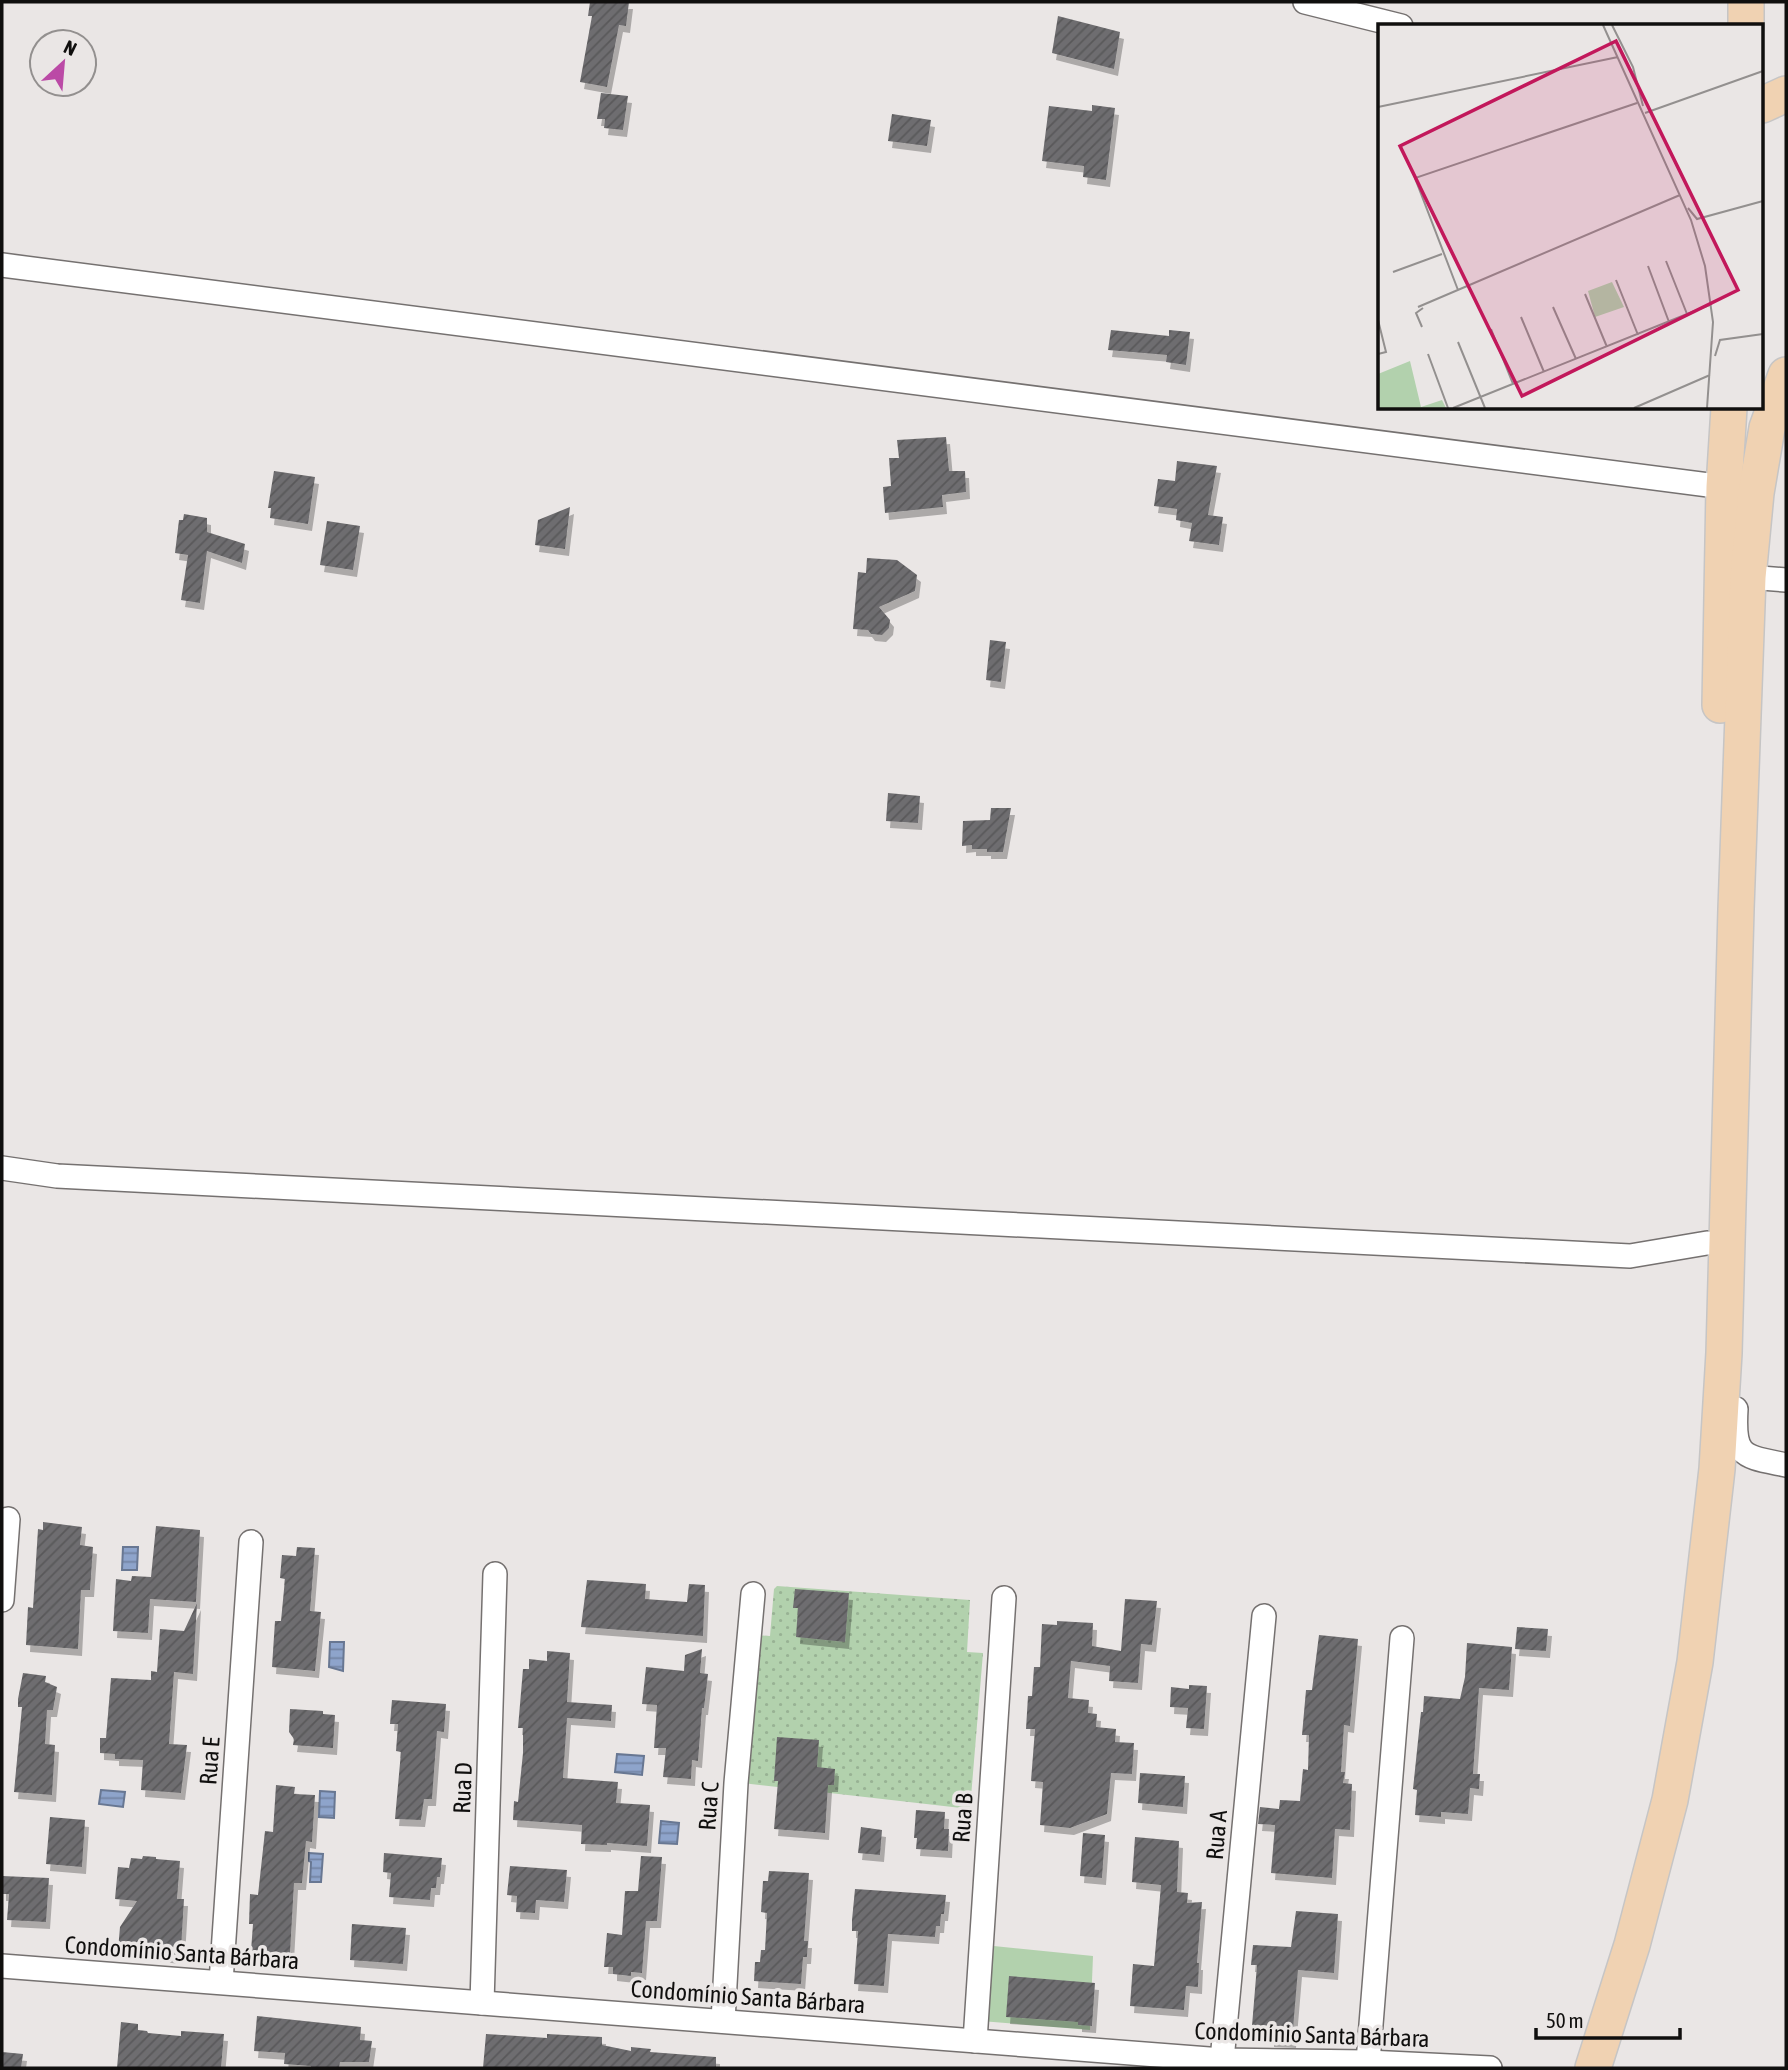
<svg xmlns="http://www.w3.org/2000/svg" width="1788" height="2070" font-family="'Asap Condensed',sans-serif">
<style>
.green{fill:url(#green-dots)}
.pitch{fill:#b2d1ad}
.water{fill:url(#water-rules);stroke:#687792;stroke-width:2}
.building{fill:url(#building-hatch);filter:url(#shadow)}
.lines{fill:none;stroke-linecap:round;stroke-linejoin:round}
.street-casing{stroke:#757170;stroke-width:26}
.primary-casing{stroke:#c6c5c5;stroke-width:38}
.street{stroke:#fff;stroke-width:23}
.primary{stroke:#f0d2b2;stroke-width:35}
.labels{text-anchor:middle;stroke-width:7;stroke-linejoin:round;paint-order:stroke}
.street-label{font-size:24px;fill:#100f0e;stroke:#eae6e5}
.inset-road{fill:none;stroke:#93908f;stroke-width:2}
.view{fill:#c2185b;fill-opacity:0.15;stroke:#c2185b;stroke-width:3.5}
.inset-edge{fill:none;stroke:#100f0e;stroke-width:3.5}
</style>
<defs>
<pattern id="green-dots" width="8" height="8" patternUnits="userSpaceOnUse" patternTransform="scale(1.75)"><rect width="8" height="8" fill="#b2d1ad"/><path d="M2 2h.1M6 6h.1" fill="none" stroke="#98b294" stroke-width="1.8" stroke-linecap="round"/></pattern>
<pattern id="water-rules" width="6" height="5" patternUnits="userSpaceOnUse" patternTransform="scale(1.75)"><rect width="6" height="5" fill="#8ea4cb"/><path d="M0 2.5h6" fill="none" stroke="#7384a3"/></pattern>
<pattern id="building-hatch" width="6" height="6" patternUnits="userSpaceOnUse" patternTransform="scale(1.75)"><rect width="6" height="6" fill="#6e6d6f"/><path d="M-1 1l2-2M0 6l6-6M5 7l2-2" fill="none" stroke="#59585a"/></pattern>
<filter id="shadow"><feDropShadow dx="4" dy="7" stdDeviation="0" flood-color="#0004"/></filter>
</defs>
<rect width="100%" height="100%" fill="#eae6e5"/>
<!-- green -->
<path class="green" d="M777 1586 970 1600 967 1652 983 1653 970 1809 742 1783 754 1635 770 1636 774 1589Z"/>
<!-- pitch -->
<path class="pitch" d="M984 1945 1093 1956 1090 2030 981 2021Z"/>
<!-- water -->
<g class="water">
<path d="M123 1547H138L137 1570H122Z"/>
<path d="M330 1642H344L343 1671 329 1667Z"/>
<path d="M617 1754 644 1756 642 1775 615 1772Z"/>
<path d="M101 1790 125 1792 123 1807 99 1804Z"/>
<path d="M320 1791 335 1792 334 1818 319 1817Z"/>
<path d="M661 1821 679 1823 677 1844 659 1843Z"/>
<path d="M309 1853 323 1854 321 1882H310L311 1862 309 1861Z"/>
</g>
<!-- building -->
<g class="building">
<path d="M590 2H629L626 26 619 25 607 87 580 82 592 16H588Z"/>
<path d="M1058 16 1120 32 1114 69 1052 53Z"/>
<path d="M601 93 628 96 623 130 604 128 605 119H597Z"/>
<path d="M1092 105 1115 108 1106 180 1083 177 1084 166 1042 161 1049 106 1092 111Z"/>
<path d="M892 114 931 120 927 146 888 141Z"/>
<path d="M1111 330 1169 336V330L1190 332 1186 365 1166 362 1167 355 1108 350Z"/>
<path d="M946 437 949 471H965L966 492 942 495 943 507 885 513 883 487 891 486 889 458H899L897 440Z"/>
<path d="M1177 461 1217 466 1208 515 1223 517 1219 545 1189 541 1192 523 1176 520 1177 509 1154 506 1158 479 1175 481Z"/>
<path d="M274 471 315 477 308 524 270 518 271 508H268Z"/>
<path d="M570 507 565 549 535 545 538 520Z"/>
<path d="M184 514 207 518V532L245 544 242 563 207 551 200 603 181 600 188 555 175 553 179 520H183Z"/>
<path d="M327 521 360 526 353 570 320 565Z"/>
<path d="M867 558 897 560 917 575 915 591 879 607 890 620 889 628 882 635 871 634 868 630 853 629 858 572 866 573Z"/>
<path d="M990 640 1006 642 1001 682 986 680Z"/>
<path d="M888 793 920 796 918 823 886 821Z"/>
<path d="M991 808H1011L1003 852H987V849H972V845L962 846 963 821 990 820Z"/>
<path d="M43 1522 82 1527 80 1545 93 1547 90 1590H81L78 1649 26 1645 28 1607 33 1608 38 1529 43 1530Z"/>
<path d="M156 1526 200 1530 196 1602 150 1599 148 1633 113 1631 116 1579 131 1581 132 1576 151 1577Z"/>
<path d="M297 1547 315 1548 310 1611 321 1612 315 1671 272 1667 275 1621H281L285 1579 280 1578 282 1555 296 1556Z"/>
<path d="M587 1580 646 1584 645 1599 687 1602 689 1584 705 1585 703 1636 581 1627Z"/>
<path d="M795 1589 849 1593 845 1642 796 1637 798 1608H793Z"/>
<path d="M1125 1599 1157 1601 1152 1645 1141 1644 1138 1683 1109 1681 1110 1666 1071 1661 1068 1698 1089 1700 1088 1713 1097 1714 1096 1727 1116 1729 1115 1742 1134 1743 1132 1774 1111 1773 1107 1814 1070 1828 1040 1825 1043 1782 1031 1781 1035 1729H1026L1028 1696H1032L1034 1667H1040L1042 1624 1057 1625V1621L1093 1623 1092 1646 1121 1651Z"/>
<path d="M197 1603 193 1674 174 1672 169 1744 187 1745 181 1793 141 1790 143 1760 115 1759V1754L100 1753V1738H106L111 1678 151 1680V1671L157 1672 160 1629 184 1631Z"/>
<path d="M1517 1627 1548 1629 1546 1651 1515 1649Z"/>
<path d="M1319 1635 1358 1639 1350 1726 1344 1725 1341 1772H1345L1343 1783 1352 1784 1350 1830 1335 1829 1332 1878 1271 1873 1275 1825 1258 1824 1260 1807 1279 1809 1280 1800 1300 1801 1303 1769 1308 1770 1309 1735H1302L1306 1690H1312Z"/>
<path d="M1467 1643 1512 1647 1509 1690 1479 1688 1473 1774H1480L1479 1789 1470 1788 1468 1814 1441 1812V1817L1415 1815 1417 1790 1413 1789 1421 1712H1423L1424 1696 1460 1699 1465 1677Z"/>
<path d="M702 1649 700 1673 708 1674 704 1708H702L698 1761 692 1760 691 1779 663 1777 666 1748H654L657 1705 642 1704 646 1667 684 1671 685 1655Z"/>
<path d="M547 1651 570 1653 567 1702 612 1705 611 1721 567 1718 563 1778 618 1782 616 1803 650 1805 647 1846 607 1843V1845L581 1844 582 1825 513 1820 514 1801 518 1802 523 1753V1728H518L523 1669H529V1659L547 1661Z"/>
<path d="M23 1673 46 1676 45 1682 57 1687 53 1710H47L45 1744 55 1745 52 1795 14 1792 22 1707H18V1699Z"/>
<path d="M1189 1685 1207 1686 1204 1729 1186 1728 1188 1708 1170 1707 1171 1687 1189 1689Z"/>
<path d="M392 1700 446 1704 444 1732 437 1731 432 1799H424L421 1820 395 1819 401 1752 396 1751 398 1724H390Z"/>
<path d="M290 1709 323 1711V1714L335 1715 333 1748 293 1745 294 1739 289 1732Z"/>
<path d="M777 1737 819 1740 817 1767 835 1769 834 1785H828L825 1833 774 1829 778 1781H774Z"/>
<path d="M1140 1773 1185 1776 1183 1807 1138 1803Z"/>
<path d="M276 1785 295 1787 294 1794 315 1795 312 1842 306 1841 302 1883H294L290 1953 251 1951 253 1924H249L250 1894 258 1895 265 1831 273 1832Z"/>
<path d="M916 1810 945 1812 944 1829H949L948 1851 916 1849 917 1838H914Z"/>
<path d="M50 1817 85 1820 82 1867 46 1864Z"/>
<path d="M861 1827 882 1830 880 1855 858 1853Z"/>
<path d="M1083 1833 1105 1835 1102 1878 1080 1876Z"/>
<path d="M1135 1837 1179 1841 1177 1892 1188 1893 1187 1903 1202 1902 1197 1963H1199L1198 1987 1186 1986 1184 2010 1130 2006 1133 1964 1154 1966 1161 1885 1132 1882Z"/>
<path d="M384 1853 442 1858 440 1877H437L436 1888H431L430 1900 389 1897 391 1873 383 1872Z"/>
<path d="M143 1856 156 1857V1859L180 1861 177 1899H184L181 1949H177L176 1957 118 1950 120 1927 137 1901 115 1899 118 1867 129 1868 131 1858 142 1859Z"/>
<path d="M641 1856 662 1857 657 1921H646L642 1973 631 1972V1976L613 1974V1967H604L607 1933 622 1935 625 1891H638Z"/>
<path d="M510 1866 567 1870 564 1902 536 1900 535 1913 516 1912 517 1896 507 1895Z"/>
<path d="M769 1871 809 1873 804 1941H808L807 1957H803L801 1984 754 1981 755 1962H760L761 1950H765L767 1913 761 1912 763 1881H768Z"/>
<path d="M2 1876 49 1878 46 1922 7 1920 9 1894H2Z"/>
<path d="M855 1889 946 1895 944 1914H941L940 1926H936L935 1937 888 1934 884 1986 854 1984 858 1931H852V1920Z"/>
<path d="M1296 1911 1338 1914 1334 1973 1298 1970 1292 2041 1270 2040 1271 2027 1252 2026 1257 1965H1251L1253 1945 1291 1947Z"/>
<path d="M352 1924 406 1928 403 1964 350 1960Z"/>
<path d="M1009 1976 1095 1983 1092 2026 1078 2025V2022L1006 2017Z"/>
<path d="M257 2016 361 2027 360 2040 372 2041 369 2062H340L339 2068H311V2066L284 2064 285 2053 254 2051Z"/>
<path d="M121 2022 138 2024V2030L147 2031 148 2033 181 2036V2031L224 2034 221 2068H117Z"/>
<path d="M486 2034 547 2038V2034L602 2037V2045L631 2051V2047L651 2049 650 2052 716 2057V2068H483Z"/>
<path d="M2 2052 23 2054 21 2068H2Z"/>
</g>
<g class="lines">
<!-- street casing -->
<g class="street-casing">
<g id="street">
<path d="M1305 2 1401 26"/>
<path d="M2 265 1724 487"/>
<path d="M1748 577 1786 580"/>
<path d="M2 1168 57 1176 1630 1256 1707 1243"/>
<path d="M1736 1409C1733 1458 1743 1456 1786 1465"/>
<path d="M2 1600 8 1519"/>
<path d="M2 1966 1222 2060 1368 2062 1490 2068"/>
<path d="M221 1982 251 1542"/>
<path d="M482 2003 495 1574"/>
<path d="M723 2021 736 1783 753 1594"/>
<path d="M975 2041 1004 1598"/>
<path d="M1222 2060 1264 1616"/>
<path d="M1368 2062 1402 1638"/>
</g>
</g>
<!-- primary casing -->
<g class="primary-casing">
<g id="primary">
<path d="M1746 26V2"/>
<path d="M1762 105 1786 94"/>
<path d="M1720 705 1724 487 1729 408"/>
<path d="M1593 2068 1632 1945 1670 1800 1695 1662 1717 1469 1724 1353 1736 909 1748 577 1756 493 1767 428 1786 375"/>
</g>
</g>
<!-- street -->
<use href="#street" class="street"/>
<!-- primary -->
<use href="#primary" class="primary"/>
</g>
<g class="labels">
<!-- street labels -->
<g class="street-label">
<text transform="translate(210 1761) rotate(-86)" y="8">Rua E</text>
<text transform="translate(463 1788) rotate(-88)" y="8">Rua D</text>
<text transform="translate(709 1806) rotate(-86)" y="8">Rua C</text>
<text transform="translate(963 1818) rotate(-86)" y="8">Rua B</text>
<text transform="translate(1217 1835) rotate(-85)" y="8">Rua A</text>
<text transform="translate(182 1953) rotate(4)" y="8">Condomínio Santa Bárbara</text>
<text transform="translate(748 1997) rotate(4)" y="8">Condomínio Santa Bárbara</text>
<text transform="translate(1312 2035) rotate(2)" y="8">Condomínio Santa Bárbara</text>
</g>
</g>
<!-- overview -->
<g transform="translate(1378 24)">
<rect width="385" height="385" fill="#eae6e5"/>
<path d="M234 258 246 283 217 293 210 267ZM32 337 43 383 64 376 68 384H0V350Z" fill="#b2d1ad"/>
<path class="inset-road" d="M225 1 313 196 327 242 335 298 329 384M234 1 255 43 265 82M0 83 240 33M267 89 385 47M310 184 319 195 385 177M288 237 309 290M270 242 291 298M15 248 64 230M238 256 260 311M80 266 37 154 259 79M207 270 229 323M40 283 302 171M175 283 198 335M143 293 166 348M0 296 8 328 0 330M44 303 38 289 45 284M113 305 135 360M80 318 107 384M50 330 70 384M337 332 342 316 385 310M75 384 334 280M256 384 332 351"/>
<path class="view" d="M238 17 360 266 144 372 22 122Z"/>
<rect width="385" height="385" class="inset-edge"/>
</g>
<!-- border -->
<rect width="1788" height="2070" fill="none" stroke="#100f0e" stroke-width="7"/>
<!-- north arrow -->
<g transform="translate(63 63) rotate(26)"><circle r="33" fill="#eae6e5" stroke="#93908f" stroke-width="2"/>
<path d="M0-5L12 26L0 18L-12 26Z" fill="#bb4aa6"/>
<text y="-10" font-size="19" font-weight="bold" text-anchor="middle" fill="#100f0e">N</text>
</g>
<!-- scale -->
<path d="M1536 2028v10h144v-10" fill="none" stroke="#100f0e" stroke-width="3.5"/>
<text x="1546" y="2028" font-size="21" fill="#100f0e" stroke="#eae6e5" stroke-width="5" paint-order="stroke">50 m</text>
</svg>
